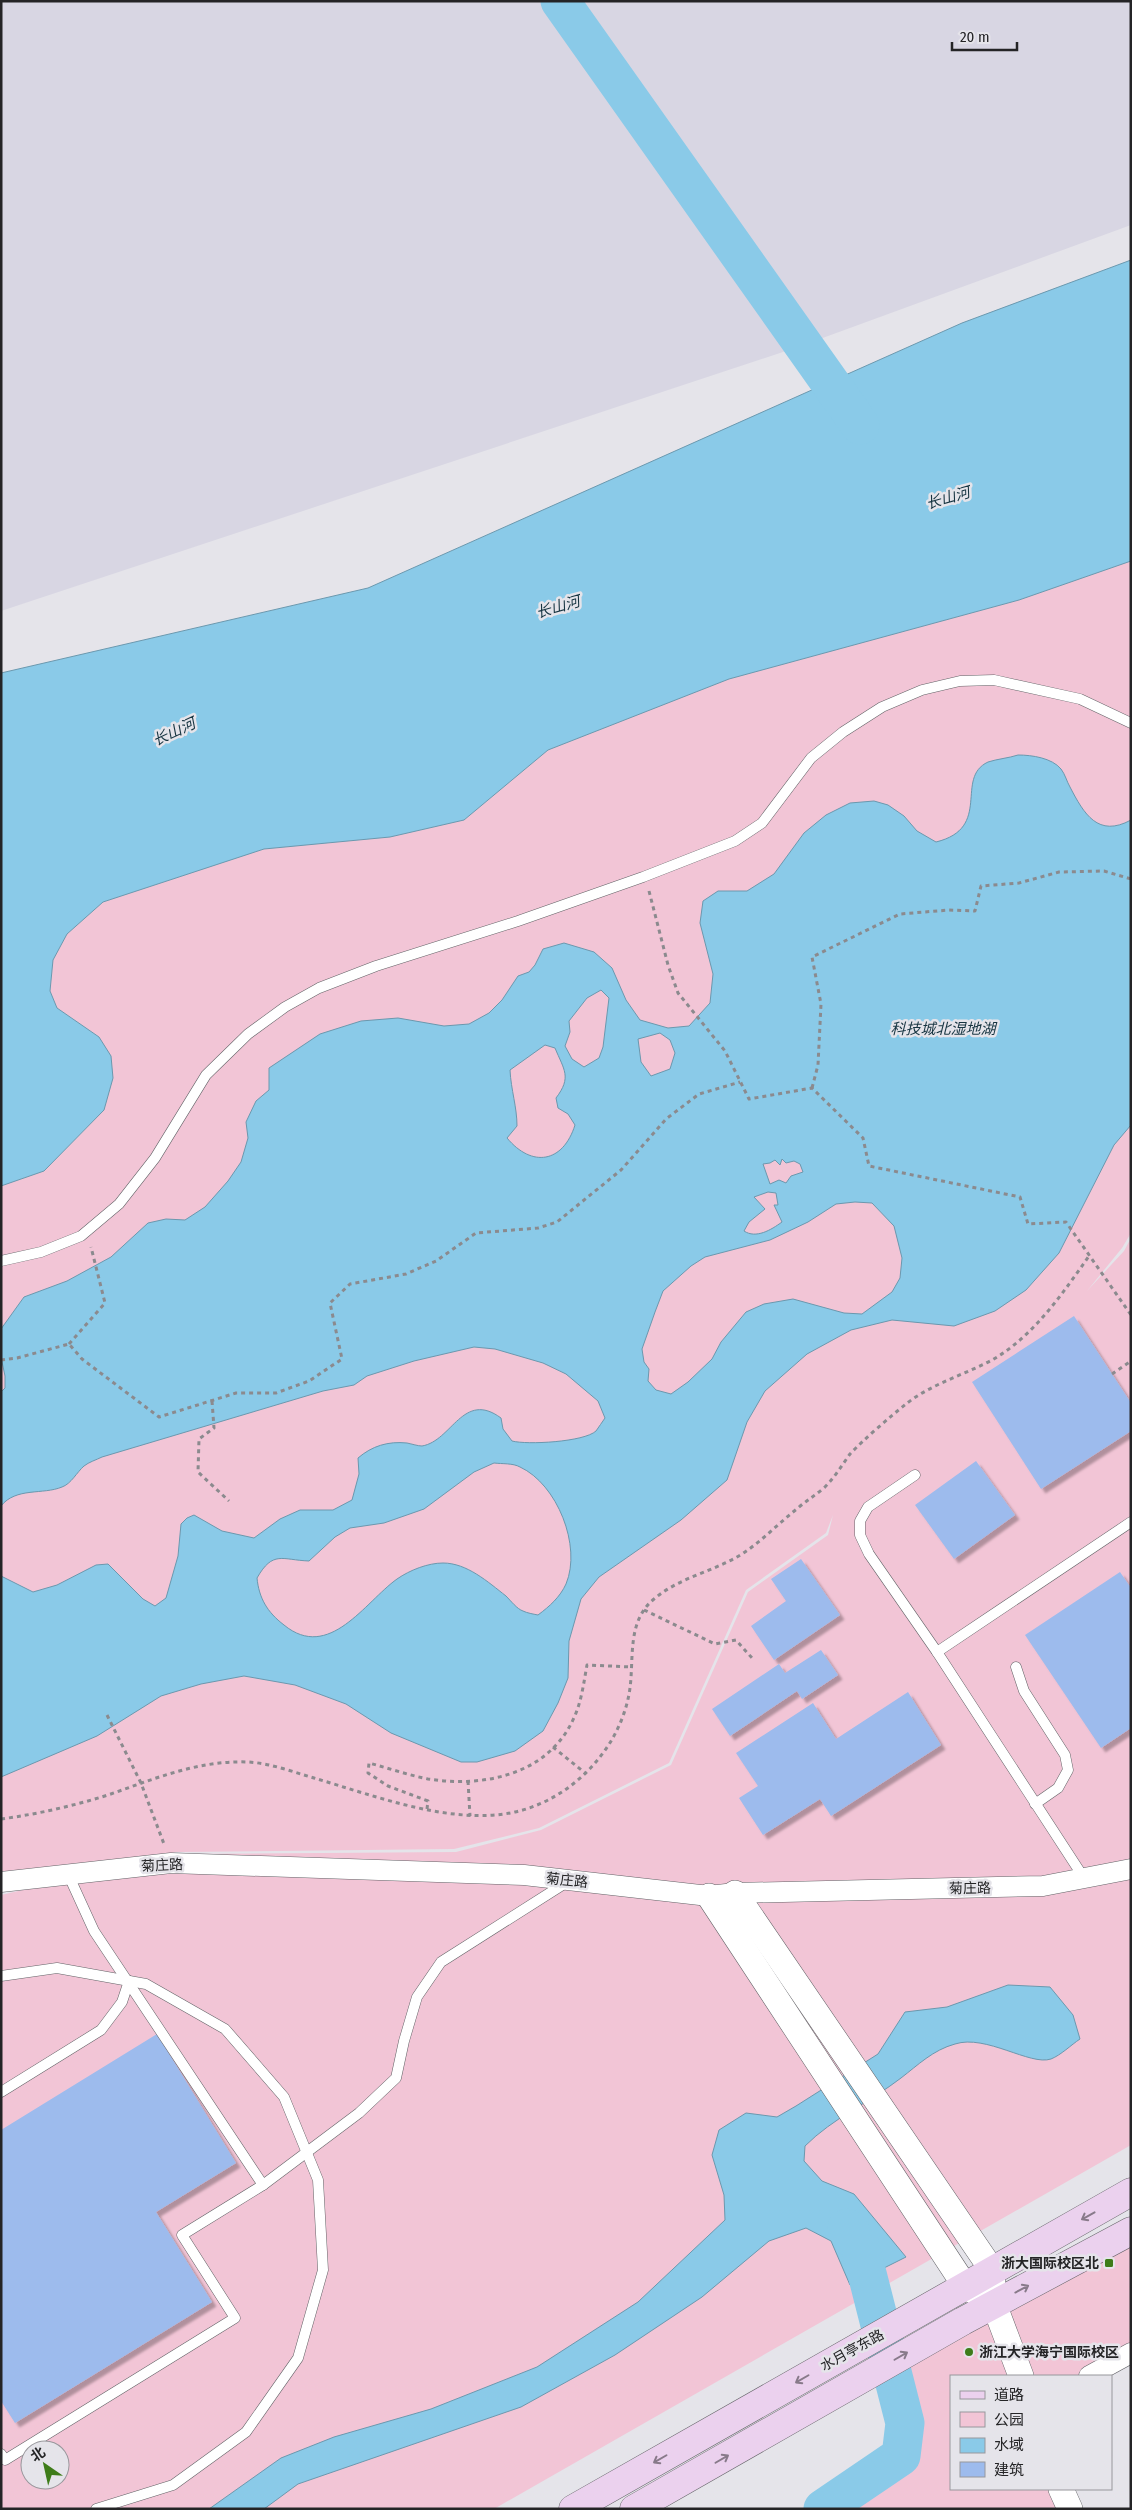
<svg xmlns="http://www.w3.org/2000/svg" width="1132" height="2510" font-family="'Fira Sans Condensed','Noto Sans SC',sans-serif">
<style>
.built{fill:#d8d6e3}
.green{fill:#f2c5d6;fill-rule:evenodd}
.water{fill:#8acae8;stroke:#6b98ae;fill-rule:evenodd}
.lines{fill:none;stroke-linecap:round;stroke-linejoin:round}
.river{stroke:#8acae8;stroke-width:39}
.building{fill:#9dbbed;filter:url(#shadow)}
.service-casing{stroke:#636367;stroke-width:11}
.minor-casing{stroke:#636367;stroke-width:21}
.tertiary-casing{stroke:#636367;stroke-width:26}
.secondary-casing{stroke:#636367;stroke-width:29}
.path{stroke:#8b8a8e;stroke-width:3;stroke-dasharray:4 4;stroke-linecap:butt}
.service{stroke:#fff;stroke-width:10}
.minor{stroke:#fff;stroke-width:20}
.tertiary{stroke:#fff;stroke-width:25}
.secondary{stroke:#ebd1ee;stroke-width:28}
.oneway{stroke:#887a8a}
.poi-dot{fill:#3e7c19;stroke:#e5e4ea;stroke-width:2}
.labels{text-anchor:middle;stroke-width:5;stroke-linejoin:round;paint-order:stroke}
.street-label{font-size:14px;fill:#242426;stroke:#e5e4ea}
.poi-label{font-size:14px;font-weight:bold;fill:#242426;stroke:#e5e4ea;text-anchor:end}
.water-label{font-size:15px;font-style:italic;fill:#163441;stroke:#e5e4ea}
</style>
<defs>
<filter id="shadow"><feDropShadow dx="4.5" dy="4.5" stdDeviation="1" flood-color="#0004"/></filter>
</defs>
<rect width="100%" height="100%" fill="#e5e4ea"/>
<!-- built -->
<path class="built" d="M1 1H1131V225L798 347 1 611Z"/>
<!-- green -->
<g class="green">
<path d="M1131 561V1233L1122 1248 1087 1291 1124 1251 1131 1238V2145L494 2509H1V1895L178 1854 456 1852 541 1830 671 1765 748 1592 828 1535 833 1515 826 1533 746 1590 669 1763 539 1828 454 1849 176 1852 1 1892V1186L44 1171 104 1110 99 1037 57 1008 50 991 53 960 67 934 103 902 264 849 390 837 464 820 548 750 729 679 1019 600ZM30 2450H60V2480H30Z"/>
<path d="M1131 2226V2353L1089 2376H951V2489H1061L1070 2509H851L903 2474 919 2437 897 2359Z"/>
</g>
<!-- water -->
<g class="water">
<path d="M1131 260V561L1019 600 729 679 548 750 464 820 390 837 264 849 103 902 67 934 53 960 50 991 57 1008 99 1037 111 1056 113 1078 104 1110 44 1171 1 1186V673L368 588 962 323Z"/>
<path d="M1018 755C1032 755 1052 758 1061 769 1065 774 1067 782 1070 787 1084 814 1098 838 1131 820V1125L1114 1145 1059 1253 1026 1290 995 1311 954 1326 892 1320 851 1330 807 1354 765 1391 747 1422 727 1480 681 1520 599 1577 581 1599 569 1641 568 1678 558 1703 543 1731 515 1751 477 1762H461L391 1733 346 1704 295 1685 244 1676 201 1684 161 1696 97 1736 1 1777V1576L33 1592 57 1585 96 1565 108 1564 143 1599 155 1606 166 1598 178 1556 181 1524 187 1518 194 1515 222 1531 254 1538 280 1519 300 1510H333L352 1500 359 1474 358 1458C372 1446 388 1441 407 1443 412 1444 418 1446 422 1446 452 1441 463 1390 501 1418L503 1429 512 1441C527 1445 584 1442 596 1431 599 1427 602 1422 605 1418L598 1401 566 1374 543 1363 495 1349 474 1347 414 1361 367 1376 354 1385 323 1391 102 1457C96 1460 89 1462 84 1466 77 1472 71 1484 62 1487 43 1495 16 1487 1 1506V1392L5 1388V1376L1 1357V1329L24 1297 67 1281 111 1257 148 1223 166 1219 185 1220 205 1207 228 1181 241 1162 248 1138 246 1122 256 1101 269 1090V1068L320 1034 361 1021 398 1018 444 1026 469 1024 489 1013 502 1000 518 976 529 972 535 965 543 949 564 943 594 952 612 968 626 1000 640 1020 668 1028 689 1026 710 1003 713 974 700 923 703 901 718 891H747L774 874 804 833 826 815 850 803 874 801 888 805 904 816 917 831 936 842C993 828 954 778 988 762 997 759 1009 758 1018 755ZM601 990 609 998 603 1047 599 1058 584 1067 572 1059 565 1046 570 1032 569 1021 587 998ZM660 1033 670 1040 675 1053 670 1069 651 1076 641 1062 638 1039ZM545 1045 555 1048C564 1070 572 1077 556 1098L558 1108 568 1114 575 1125C563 1163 532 1168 507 1138L517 1126C517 1107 511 1090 510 1070ZM782 1159 786 1163 794 1161 800 1164 803 1172 791 1176 786 1183 779 1180 770 1184 763 1164 770 1163 775 1160 780 1165ZM768 1192 776 1193 778 1205H774L782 1222C771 1230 756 1239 744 1231L749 1222 765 1209 754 1197ZM855 1202 872 1203 894 1226 902 1258 900 1278 892 1292 862 1314 844 1313 793 1299 764 1304 746 1312 721 1342 712 1359 688 1382 671 1394 656 1390 648 1381 649 1369 644 1362 642 1349 655 1312 663 1291 691 1266 705 1257 770 1240 808 1222 836 1204ZM494 1463C502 1464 513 1463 520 1467 557 1484 582 1546 566 1584 560 1597 550 1606 538 1615 533 1614 527 1613 523 1611 517 1609 511 1601 506 1596 488 1582 467 1563 443 1563 428 1563 410 1570 397 1579 365 1602 329 1662 284 1625 267 1612 259 1598 257 1578 273 1550 282 1560 309 1561L335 1537 350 1528 384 1523 424 1509 474 1472Z"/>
<path d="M1008 1985 1050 1987 1073 2015 1080 2039C1071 2045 1061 2055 1051 2059 1030 2066 986 2034 955 2044 933 2050 918 2065 901 2078 870 2102 833 2118 805 2146L804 2161 822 2181 854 2194 906 2257 850 2285 831 2241 806 2228 769 2241 702 2297 615 2355 521 2407 298 2484 264 2509H209L281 2458 334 2437 431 2409 537 2367 638 2302 725 2220 724 2195 712 2155 719 2130 746 2113 777 2117 796 2106 878 2054 905 2012 947 2007Z"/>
</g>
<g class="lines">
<!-- river -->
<g class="river">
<path d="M560 1 860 425"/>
<path d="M823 2509 901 2456 905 2423 860 2246 847 2228"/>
</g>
</g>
<!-- building -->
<g class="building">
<path d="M1074 1316 1131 1403V1431L1041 1489 972 1382Z"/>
<path d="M976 1461 1015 1515 954 1559 915 1505Z"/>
<path d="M801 1559 840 1615 774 1660 751 1626 786 1601 771 1579Z"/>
<path d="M1120 1572 1131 1588V1728L1101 1748 1025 1635Z"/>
<path d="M821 1650 838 1675 802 1699 797 1691 730 1736 712 1709 779 1664 785 1673Z"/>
<path d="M908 1692 941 1745 831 1816 820 1799 763 1835 739 1798 758 1786 736 1753 813 1703 836 1739Z"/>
<path d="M157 2034 236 2163 156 2212 212 2302 15 2423 1 2401V2130Z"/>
</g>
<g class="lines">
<!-- service casing -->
<g class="service-casing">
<g id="service">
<path d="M1 1261 41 1252 81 1236 119 1204 155 1158 206 1075 248 1034 285 1007 319 988 376 966 518 921 643 877 735 841 762 823 811 758 843 732 882 707 922 690 960 681 994 680 1080 699 1131 723"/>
<path d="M915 1475 868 1507 860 1521V1535L869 1554 937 1652 1084 1878"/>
<path d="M937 1652 1131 1522"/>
<path d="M1016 1667 1024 1691 1065 1755 1068 1770 1058 1788 1035 1804"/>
<path d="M1 1976 57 1968 146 1984 225 2029 284 2097 318 2180 323 2270 298 2358 246 2432 173 2485 96 2509"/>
<path d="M1 2092 101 2030 122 2002 129 1981"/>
<path d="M263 2185 359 2113 396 2078 404 2041 417 1997 441 1962 567 1882"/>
<path d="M1 2454 5 2460 235 2318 182 2235 263 2185 94 1931 68 1874"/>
</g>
</g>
<!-- minor casing -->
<g class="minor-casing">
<g id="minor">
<path d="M1 1882 171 1863 524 1875 709 1896 735 1893 1043 1886 1131 1869"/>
<path d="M1089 2376 1131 2353"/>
</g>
</g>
<!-- tertiary casing -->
<g class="tertiary-casing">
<g id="tertiary">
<path d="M735 1893 992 2270 994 2304 1021 2376"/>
<path d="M709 1896 965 2286 983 2297"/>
<path d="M1061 2489 1070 2509"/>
</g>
</g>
<!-- secondary casing -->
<g class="secondary-casing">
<g id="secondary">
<path d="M573 2509 1131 2192"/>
<path d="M634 2509 963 2321 1131 2231"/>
</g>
</g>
<!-- path -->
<g class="path">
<path d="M649 891 668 965 678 993 725 1051 749 1099 812 1088 863 1138 869 1166 1020 1197 1028 1224 1066 1222 1131 1315"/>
<path d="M812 1088 818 1065 821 1004 812 957 900 914 949 910 975 911 981 886 1019 883 1059 872 1104 871 1131 879"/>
<path d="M69 1344 105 1303 91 1247"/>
<path d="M1 1360 17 1358 69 1344 82 1359 159 1417 236 1393H276L309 1381 342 1359 330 1303 350 1284 406 1274 436 1261 476 1233 538 1228 557 1222 621 1170 666 1119 699 1094 740 1082"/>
<path d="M1112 1374 1131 1361"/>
<path d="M212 1401 214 1428 199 1439 198 1472 229 1501"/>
<path d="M644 1610 715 1644 736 1640 752 1658"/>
<path d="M107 1715 141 1783 164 1844"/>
<path d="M553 1747 585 1773"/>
<path d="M468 1781 470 1816"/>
<path d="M427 1809 428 1801 388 1786 368 1773 369 1763C388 1768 408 1775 428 1779 486 1788 552 1774 576 1713 582 1698 584 1681 587 1665L632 1667"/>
<path d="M1 1819C38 1814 73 1806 108 1795 154 1779 198 1760 248 1762 270 1763 293 1772 314 1778 375 1796 453 1826 515 1812 573 1799 622 1747 630 1688 634 1657 627 1621 654 1599 681 1576 717 1571 745 1552 764 1539 780 1522 798 1508 807 1500 816 1495 825 1487 835 1477 842 1465 850 1454 863 1440 891 1416 906 1404 931 1384 964 1375 992 1360 1033 1337 1063 1293 1089 1256"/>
</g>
<!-- service -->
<use href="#service" class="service"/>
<!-- minor -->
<use href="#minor" class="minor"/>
<!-- tertiary -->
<use href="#tertiary" class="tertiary"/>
<!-- secondary -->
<use href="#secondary" class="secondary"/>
</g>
<!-- one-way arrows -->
<defs><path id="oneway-shaft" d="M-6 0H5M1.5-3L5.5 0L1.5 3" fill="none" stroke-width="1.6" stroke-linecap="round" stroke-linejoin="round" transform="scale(1.25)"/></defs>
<g class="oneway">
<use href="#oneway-shaft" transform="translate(1088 2216) rotate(151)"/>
<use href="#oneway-shaft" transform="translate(1022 2289) rotate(-28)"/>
<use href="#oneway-shaft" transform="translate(901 2356) rotate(-30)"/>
<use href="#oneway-shaft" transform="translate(802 2379) rotate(150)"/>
<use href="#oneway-shaft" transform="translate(660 2459) rotate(150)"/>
<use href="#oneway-shaft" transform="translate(722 2459) rotate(-30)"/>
</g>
<!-- markers -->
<g class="poi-dot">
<rect x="1104" y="2258" width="10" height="10" rx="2.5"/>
<circle cx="969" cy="2352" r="5"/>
</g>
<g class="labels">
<!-- street labels -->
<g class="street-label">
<text transform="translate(162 1865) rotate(-3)" y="5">菊庄路</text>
<text transform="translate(567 1880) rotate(6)" y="5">菊庄路</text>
<text transform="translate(970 1888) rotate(-1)" y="5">菊庄路</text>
<text transform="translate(852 2350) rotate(-29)" y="5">水月亭东路</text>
</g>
<!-- poi labels -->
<g class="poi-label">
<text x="1099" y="2268">浙大国际校区北</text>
<text x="979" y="2357" text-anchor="start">浙江大学海宁国际校区</text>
</g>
<!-- water labels -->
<g class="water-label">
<text transform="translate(948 498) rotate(-16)" y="5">长山河</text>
<text transform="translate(558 607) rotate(-16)" y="5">长山河</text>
<text transform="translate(174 732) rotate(-25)" y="5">长山河</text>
<text x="943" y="1034">科技城北湿地湖</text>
</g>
</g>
<!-- border -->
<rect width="1132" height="2510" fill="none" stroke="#242426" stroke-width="5"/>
<!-- legend -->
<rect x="950" y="2375" width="162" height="115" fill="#e5e4ea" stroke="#98979c"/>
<rect x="960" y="2391" width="25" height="8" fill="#ebd1ee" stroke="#98979c"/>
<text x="994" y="2400" font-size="15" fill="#242426">道路</text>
<rect x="960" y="2412" width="25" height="15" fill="#f2c5d6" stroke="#98979c"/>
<text x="994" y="2425" font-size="15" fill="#242426">公园</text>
<rect x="960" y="2438" width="25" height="15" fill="#8acae8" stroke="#98979c"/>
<text x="994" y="2450" font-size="15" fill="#242426">水域</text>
<rect x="960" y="2462" width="25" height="15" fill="#9dbbed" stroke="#98979c"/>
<text x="994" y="2475" font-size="15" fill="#242426">建筑</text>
<!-- north arrow -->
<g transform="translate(45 2465) rotate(326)"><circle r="24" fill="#e5e4ea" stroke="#98979c"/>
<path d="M0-4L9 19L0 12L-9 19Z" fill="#3e7c19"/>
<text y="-8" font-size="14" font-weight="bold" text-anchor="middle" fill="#242426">北</text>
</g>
<!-- scale -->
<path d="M952 42v8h65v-8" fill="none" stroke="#242426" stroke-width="2.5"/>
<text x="960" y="42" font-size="15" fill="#242426" stroke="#e5e4ea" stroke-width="4" paint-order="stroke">20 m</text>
</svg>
